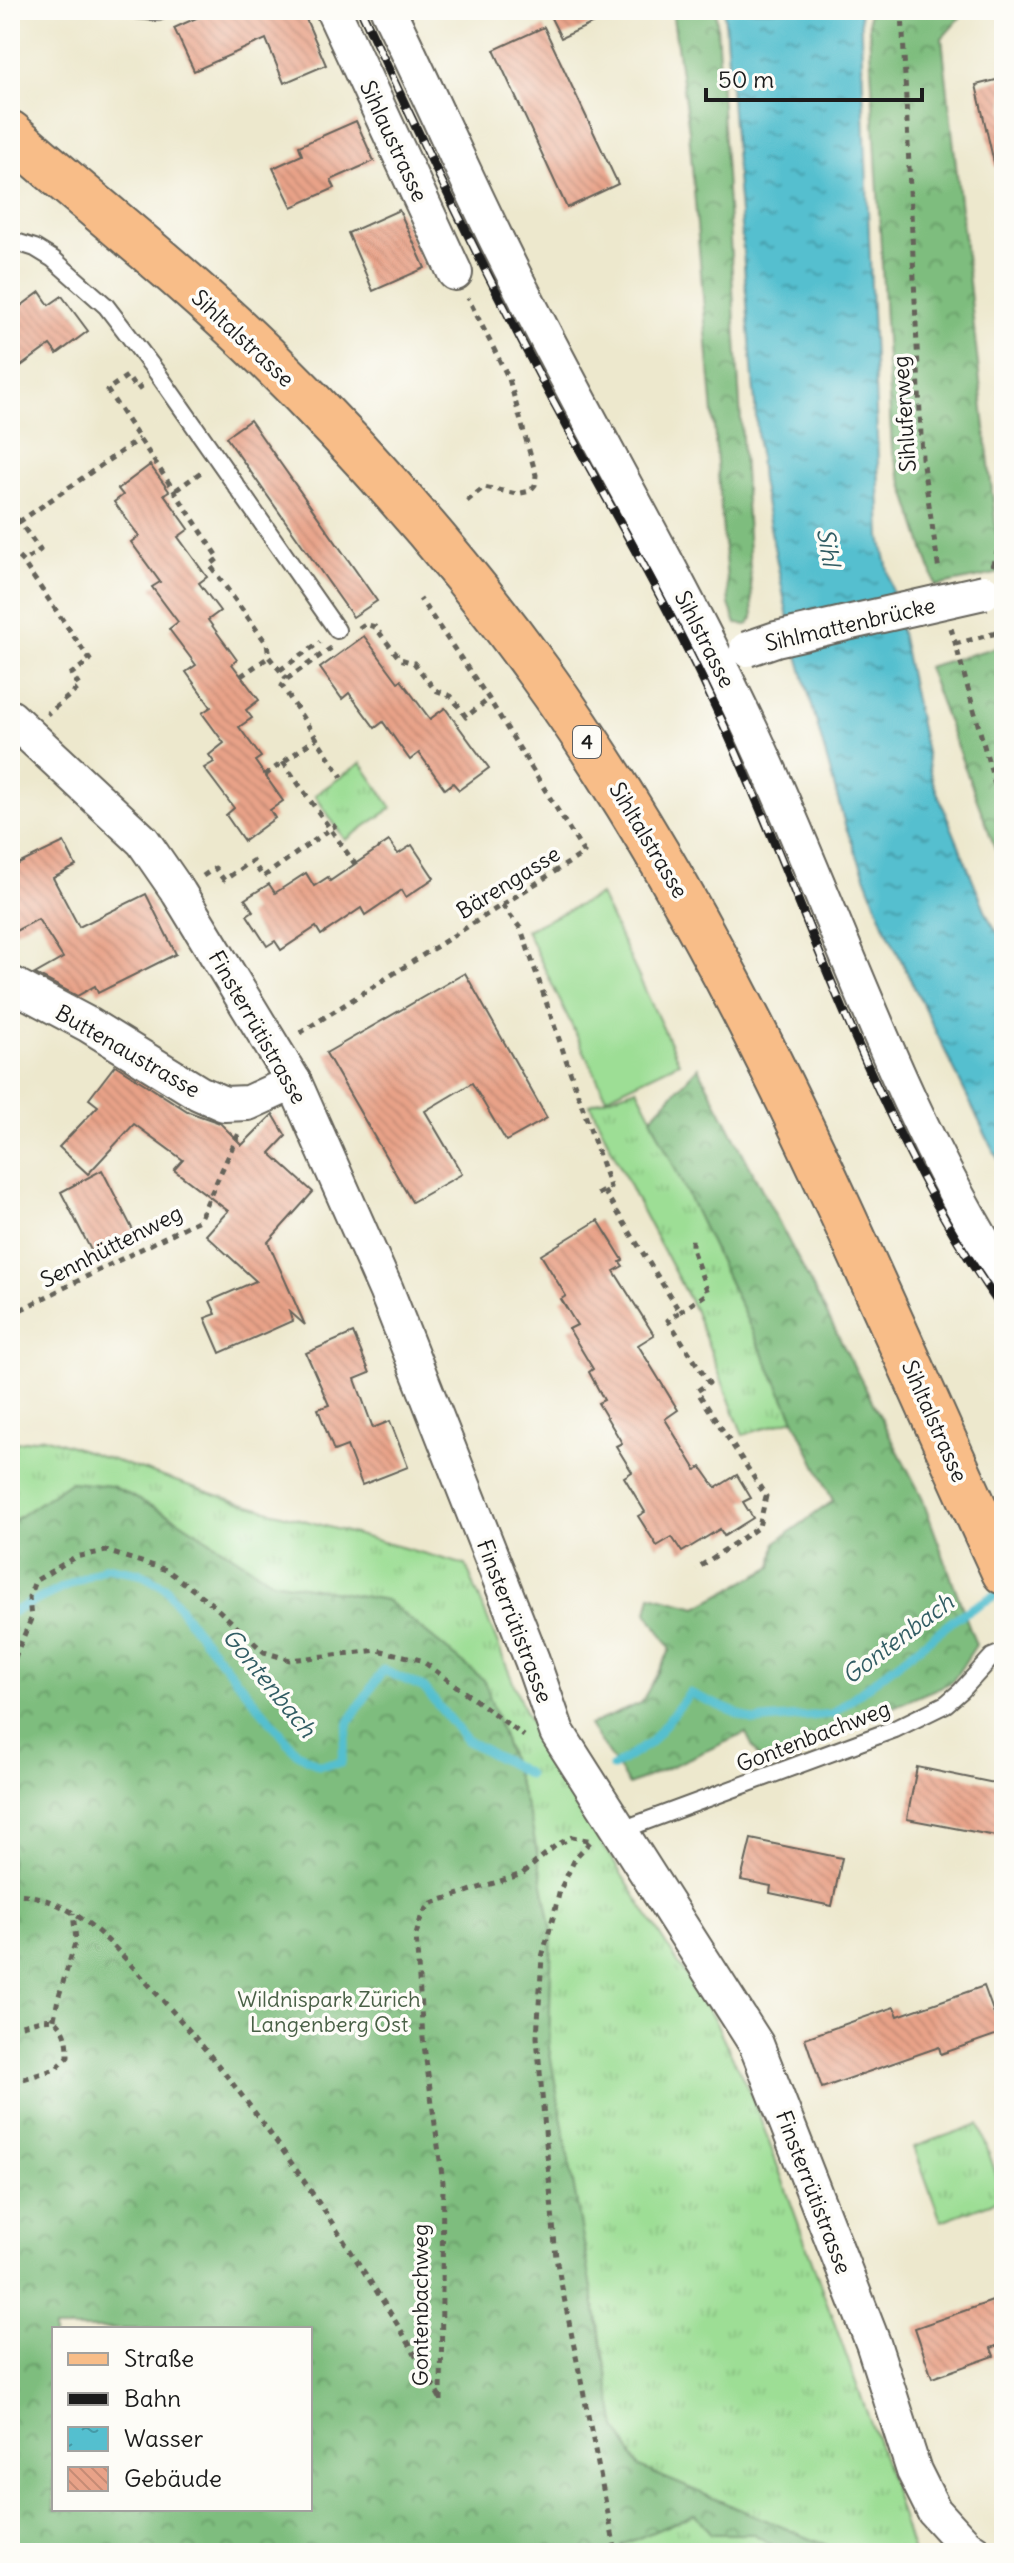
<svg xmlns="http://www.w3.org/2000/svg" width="1014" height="2563" font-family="Delius,sans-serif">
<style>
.grass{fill:url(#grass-tufts);stroke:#5c7d58;stroke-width:2;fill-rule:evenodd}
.forest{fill:url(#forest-crowns);stroke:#4d6c4d;stroke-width:2;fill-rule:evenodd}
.pitch{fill:#9dde95;stroke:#5c7d58;stroke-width:2}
.water{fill:url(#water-ripples);stroke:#386e76;stroke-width:2}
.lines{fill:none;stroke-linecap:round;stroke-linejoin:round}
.stream{stroke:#54bfcf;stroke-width:9}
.building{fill:url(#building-back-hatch)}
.lane-casing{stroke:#65635a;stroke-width:20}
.street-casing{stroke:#65635a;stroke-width:38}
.primary-casing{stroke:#65635a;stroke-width:48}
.path{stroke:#65635a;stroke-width:5;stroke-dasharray:6 6;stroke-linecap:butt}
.lane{stroke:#fff;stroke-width:16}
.street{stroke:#fff;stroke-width:34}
.primary{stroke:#f8bd88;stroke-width:44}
.rail-casing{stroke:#1c1c1c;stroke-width:9}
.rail{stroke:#fdfcf7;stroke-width:6;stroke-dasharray:18;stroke-linecap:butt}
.street-bridge-casing{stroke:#65635a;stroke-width:38;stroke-linecap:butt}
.street-bridge{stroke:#fff;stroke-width:34}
.labels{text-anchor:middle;stroke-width:7;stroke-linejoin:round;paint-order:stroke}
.shield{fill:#fdfcf7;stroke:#605f5e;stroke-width:2}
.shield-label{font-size:20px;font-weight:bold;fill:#1c1c1c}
.street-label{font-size:22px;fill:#1c1c1c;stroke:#fdfcf7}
.park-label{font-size:22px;fill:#496046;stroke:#fdfcf7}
.water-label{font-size:24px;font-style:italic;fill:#325d64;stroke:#fdfcf7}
</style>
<defs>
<pattern id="grass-tufts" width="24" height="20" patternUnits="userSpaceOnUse" patternTransform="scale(2)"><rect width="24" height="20" fill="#9dde95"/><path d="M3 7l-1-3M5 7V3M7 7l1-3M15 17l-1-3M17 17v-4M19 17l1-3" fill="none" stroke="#87be80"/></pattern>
<pattern id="forest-crowns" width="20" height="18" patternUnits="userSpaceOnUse" patternTransform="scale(2)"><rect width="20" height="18" fill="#7ebd7e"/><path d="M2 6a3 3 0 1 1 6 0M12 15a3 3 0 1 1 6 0" fill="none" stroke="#696"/></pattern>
<pattern id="water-ripples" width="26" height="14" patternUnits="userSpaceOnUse" patternTransform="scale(2)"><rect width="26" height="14" fill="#54bfcf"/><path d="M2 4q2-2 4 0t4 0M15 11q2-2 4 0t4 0" fill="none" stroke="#459aa7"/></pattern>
<pattern id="building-back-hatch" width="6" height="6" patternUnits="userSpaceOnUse" patternTransform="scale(2)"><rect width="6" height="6" fill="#e8a288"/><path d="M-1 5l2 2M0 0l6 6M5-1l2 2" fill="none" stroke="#c68b75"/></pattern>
</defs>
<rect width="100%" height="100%" fill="#fdfcf7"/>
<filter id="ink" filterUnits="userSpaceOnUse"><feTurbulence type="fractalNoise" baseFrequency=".0125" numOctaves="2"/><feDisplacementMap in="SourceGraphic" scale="16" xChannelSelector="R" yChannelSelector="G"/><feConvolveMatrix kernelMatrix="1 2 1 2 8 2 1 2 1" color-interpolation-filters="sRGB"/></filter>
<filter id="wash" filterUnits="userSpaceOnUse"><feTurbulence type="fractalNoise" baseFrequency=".006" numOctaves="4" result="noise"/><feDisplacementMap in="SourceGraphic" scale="32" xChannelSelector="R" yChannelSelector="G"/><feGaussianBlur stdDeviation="1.8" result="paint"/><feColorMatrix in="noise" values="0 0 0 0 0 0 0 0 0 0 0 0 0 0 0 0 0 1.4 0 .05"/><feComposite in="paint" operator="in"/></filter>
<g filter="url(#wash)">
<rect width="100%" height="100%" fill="#ede8cd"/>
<!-- grass -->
<g class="grass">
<path d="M361 763 392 808 345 840 315 795Z"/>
<path d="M637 1088 806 1415 743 1435 694 1309 636 1199 590 1104Z"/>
<path d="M44 1437 238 1502 466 1565 525 1712 566 1787 715 2021 754 2101 884 2460 913 2553H10V1444ZM54 2329H310V2509H54Z"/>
<path d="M979 2124 1004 2198 941 2221 914 2147Z"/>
</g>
<!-- forest -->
<g class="forest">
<path d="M672 10H716L753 618 748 625 736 624 729 604 689 131Z"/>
<path d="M868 10H967L942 38 1001 573 936 586 892 450Z"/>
<path d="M1004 645V872L927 667Z"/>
<path d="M698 1067 921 1495 976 1645 952 1682 761 1763 746 1733 629 1785 589 1725 641 1703 671 1649 647 1612 651 1595 697 1607 772 1567 776 1542 833 1501 651 1118Z"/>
<path d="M70 1482 112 1486 177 1519 272 1581 386 1600 484 1680 531 1821 552 1931 549 2048 617 2428 639 2467 823 2544 838 2553H785L754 2534H711L695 2514 622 2545 626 2553H10V1523ZM310 2329V2509H54V2329Z"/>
</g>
<!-- pitch -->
<path class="pitch" d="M600 895 679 1062 606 1097 526 930Z"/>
<!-- water -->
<path class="water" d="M724 10H860L881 537 931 777 988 917 1004 943V1168L994 1152 887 931 845 825 789 623 761 481Z"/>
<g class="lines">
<!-- stream -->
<g class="stream">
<path d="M10 1613 106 1567 139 1573 165 1587 194 1628 296 1752 318 1765 341 1763 349 1722 383 1670 424 1688 466 1740 528 1774"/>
<path d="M613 1767 650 1743 690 1693 754 1721 832 1714 959 1616 1004 1590"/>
</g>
</g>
<g id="blocks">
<!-- building -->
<g class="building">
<path d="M214 10H302L326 65 284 83 266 39 194 71 174 28Z"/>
<path d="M547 10H622L561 38Z"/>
<path d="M544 27 618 184 567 208 494 50Z"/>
<path d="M1004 78V166L995 167 976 85Z"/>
<path d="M356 121 374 161 331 180 335 188 292 207 273 168 302 155 299 146Z"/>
<path d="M399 210 425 268 373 291 348 233Z"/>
<path d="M40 292 49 305 62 296 88 331 57 354 50 345 10 374V314Z"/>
<path d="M250 420 377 601 353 617 226 437Z"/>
<path d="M150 465 169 491 164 494 189 529 178 537 207 577 199 583 220 611 208 620 237 660 232 664 259 700 246 710 252 718 239 727 261 757 255 761 283 801 270 810 275 818 244 841 226 815 234 808 204 768 214 762 209 755 224 743 202 713 211 707 186 672 196 665 169 629 178 622 152 587 160 582 131 542 139 536 114 502 123 495 118 489Z"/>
<path d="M364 636 398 682 401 680 430 719 445 708 489 768 459 790 453 783 445 789 419 753 410 760 383 722 375 728 349 693 342 699 320 668Z"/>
<path d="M389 841 398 854 412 845 434 878 406 897 402 890 365 915 361 908 321 935 316 927 281 950 275 941 267 946 247 915 253 911 245 899 269 884 275 893 306 873 314 886 328 877 330 881Z"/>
<path d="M64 842 76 866 53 878 79 927 146 894 176 954 98 993 95 986 77 996 35 974 63 958 38 919 10 934V868Z"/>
<path d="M465 973 547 1118 506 1141 472 1083 425 1111 462 1174 412 1202 326 1053Z"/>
<path d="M115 1065 189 1112 220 1123 242 1145 273 1114 286 1136 270 1153 313 1192 268 1242 305 1325 289 1311 292 1321 220 1353 205 1318 216 1314 210 1301 256 1281 206 1235 228 1211 174 1170 183 1160 134 1124 88 1174 59 1147 98 1106 89 1099Z"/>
<path d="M102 1170 136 1236 95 1258 61 1192Z"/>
<path d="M598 1220 623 1260 620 1262 623 1266 614 1271 654 1335 638 1345 678 1410 665 1419 696 1470 701 1467 716 1488 737 1475 751 1498 743 1502 753 1518 724 1536 720 1529 682 1552 672 1537 657 1546 638 1516 645 1512 624 1477 632 1472 616 1446 622 1443 598 1403 604 1400 589 1372 593 1369 569 1329 577 1325 561 1299 566 1296 541 1255Z"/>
<path d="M353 1333 370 1373 355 1379 373 1428 390 1421 408 1467 362 1485 347 1446 334 1451 318 1409 329 1405 306 1353Z"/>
<path d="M917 1767 1004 1785 996 1836 907 1819Z"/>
<path d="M751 1839 842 1858 832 1906 770 1893 771 1886 741 1880Z"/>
<path d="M984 1986 1001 2033 941 2054 939 2047 822 2088 805 2038 894 2007 898 2016Z"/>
<path d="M1004 2297V2343L991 2348 994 2356 932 2378 915 2328Z"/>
</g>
</g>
</g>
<g filter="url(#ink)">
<use href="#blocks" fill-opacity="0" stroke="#65635a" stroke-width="2"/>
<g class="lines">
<!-- lane casing -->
<g class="lane-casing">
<g id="lane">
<path d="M135 10 158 12 163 10"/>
<path d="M10 240 35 248 53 259 106 306 158 374 337 630"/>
<path d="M619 1831 895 1729 946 1704 961 1691 992 1657 1004 1652"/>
</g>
</g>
<!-- street casing -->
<g class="street-casing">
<g id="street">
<path d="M333 10 455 273"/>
<path d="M388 10C428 91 463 173 503 253 583 416 677 572 754 737 837 916 897 1108 1004 1276"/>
<path d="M10 717 143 841 179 893 294 1082 386 1290 532 1660 557 1732 756 2044 873 2343 914 2471 934 2511 966 2546 976 2553"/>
<path d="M10 983 89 1025 199 1093 224 1104 248 1103 294 1082"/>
</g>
</g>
<!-- primary casing -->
<g class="primary-casing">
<path id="primary" d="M10 133C95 208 184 277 265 356 364 453 457 559 539 672 739 948 862 1265 1004 1572"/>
</g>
<!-- path -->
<g class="path">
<path d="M902 10 922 458 939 571"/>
<path d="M142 386 137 390 127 376 107 390 219 558 210 565 267 644 269 657 287 679"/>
<path d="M176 490 201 472"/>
<path d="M467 501 484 487 517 494 530 491 535 485 536 475 509 379 468 298"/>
<path d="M10 509 40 550 23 562"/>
<path d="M19 522 139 439"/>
<path d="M10 549 23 562 90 660 71 674 80 687 47 714"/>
<path d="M992 566 1004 533"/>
<path d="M359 628 365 624 375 627 400 659 414 663 435 690 451 696 466 717 489 699"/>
<path d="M951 628 995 785 1004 806"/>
<path d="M955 644 1004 631 1000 614"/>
<path d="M331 648 287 679 282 686 342 777"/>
<path d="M280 670 320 642"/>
<path d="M241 676 269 657"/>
<path d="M283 762 355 864"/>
<path d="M265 775 318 737"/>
<path d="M10 841 19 844"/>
<path d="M203 876 215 868 224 880 252 861 263 877 336 825"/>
<path d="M502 905 521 929 610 1187 593 1197"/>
<path d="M300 1033 584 853 489 699 420 599"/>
<path d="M604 1191 680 1312 668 1320 709 1383 697 1391 766 1496 759 1527 696 1569"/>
<path d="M680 1312 708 1293 692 1249V1239"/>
<path d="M10 1315 199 1220 239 1133"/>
<path d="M10 1669 31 1619 29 1597 35 1581 75 1557 106 1551 167 1570 212 1604 264 1652 290 1660 378 1650 421 1660 524 1736"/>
<path d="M590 1842 576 1857 560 1890 554 1914 542 1957 537 2037 556 2258 616 2553"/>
<path d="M10 1895C28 1892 52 1901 68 1910 102 1929 130 1964 156 1993 227 2070 289 2156 346 2244 380 2296 412 2346 441 2400"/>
<path d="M54 2019 58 1999 76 1940 73 1913"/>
<path d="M10 2028 41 2020 54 2019C67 2030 68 2041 68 2057L56 2069 10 2083"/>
<path d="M441 2401 443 2182 423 2038 416 1935 422 1914 432 1903 522 1874 555 1846 572 1837 592 1841"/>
</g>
<!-- lane -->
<use href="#lane" class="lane"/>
<!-- street -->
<use href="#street" class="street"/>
<!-- primary -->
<use href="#primary" class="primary"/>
<!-- rail casing -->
<g class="rail-casing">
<path id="rail" d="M361 10C419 136 479 261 544 384 601 491 664 596 715 706 810 909 872 1127 1004 1311"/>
</g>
<!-- rail -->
<use href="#rail" class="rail"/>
<!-- street-bridge casing -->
<g class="street-bridge-casing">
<path id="street-bridge" d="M747 649 776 639 984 592"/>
</g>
<!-- street-bridge -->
<use href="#street-bridge" class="street-bridge"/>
</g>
</g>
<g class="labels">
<!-- shield labels -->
<rect class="shield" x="573" y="726" width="28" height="32" rx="6"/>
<g class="shield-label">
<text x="587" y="749">4</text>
</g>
<!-- street labels -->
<g class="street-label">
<text transform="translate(394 141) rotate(65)" y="8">Sihlaustrasse</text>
<text transform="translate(243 338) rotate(43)" y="8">Sihltalstrasse</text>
<text transform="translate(904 414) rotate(-94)" y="8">Sihluferweg</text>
<text transform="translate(850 624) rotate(-13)" y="8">Sihlmattenbrücke</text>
<text transform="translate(705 639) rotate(63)" y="8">Sihlstrasse</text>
<text transform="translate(649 840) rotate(59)" y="8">Sihltalstrasse</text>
<text transform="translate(508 882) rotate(-32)" y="8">Bärengasse</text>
<text transform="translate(258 1027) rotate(60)" y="8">Finsterrütistrasse</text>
<text transform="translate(128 1051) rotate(30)" y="8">Buttenaustrasse</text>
<text transform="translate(111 1246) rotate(-27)" y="8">Sennhüttenweg</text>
<text transform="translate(935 1421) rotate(66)" y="8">Sihltalstrasse</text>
<text transform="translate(515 1621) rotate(69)" y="8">Finsterrütistrasse</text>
<text transform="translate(813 1736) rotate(-21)" y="8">Gontenbachweg</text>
<text transform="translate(814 2192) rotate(69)" y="8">Finsterrütistrasse</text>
<text transform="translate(420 2305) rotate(-90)" y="8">Gontenbachweg</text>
</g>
<!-- park labels -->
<g class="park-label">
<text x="329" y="2007">Wildnispark Zürich<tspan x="329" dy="25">Langenberg Ost</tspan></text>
</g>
<!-- water labels -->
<g class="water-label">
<text transform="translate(828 547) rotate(80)" y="8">Sihl</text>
<text transform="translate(898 1639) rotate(-37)" y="8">Gontenbach</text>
<text transform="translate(269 1683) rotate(51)" y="8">Gontenbach</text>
</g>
</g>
<!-- margin -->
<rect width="1014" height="2563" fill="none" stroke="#fdfcf7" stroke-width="40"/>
<!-- legend -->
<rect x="52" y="2327" width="260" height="184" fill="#fdfcf7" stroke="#a3a29f" stroke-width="2"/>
<rect x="68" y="2353" width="40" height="12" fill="#f8bd88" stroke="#a3a29f" stroke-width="2"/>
<text x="124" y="2367" font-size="24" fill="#1c1c1c">Straße</text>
<rect x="68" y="2393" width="40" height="12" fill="#1c1c1c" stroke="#a3a29f" stroke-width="2"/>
<text x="124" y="2407" font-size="24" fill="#1c1c1c">Bahn</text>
<rect x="68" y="2427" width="40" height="24" fill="url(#water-ripples)" stroke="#a3a29f" stroke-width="2"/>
<text x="124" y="2447" font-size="24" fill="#1c1c1c">Wasser</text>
<rect x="68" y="2467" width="40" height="24" fill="url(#building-back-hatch)" stroke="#a3a29f" stroke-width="2"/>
<text x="124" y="2487" font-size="24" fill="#1c1c1c">Gebäude</text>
<!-- scale -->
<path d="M706 88v12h216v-12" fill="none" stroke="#1c1c1c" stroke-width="4"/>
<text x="718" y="88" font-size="24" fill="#1c1c1c" stroke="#fdfcf7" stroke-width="6" paint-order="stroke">50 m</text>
</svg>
